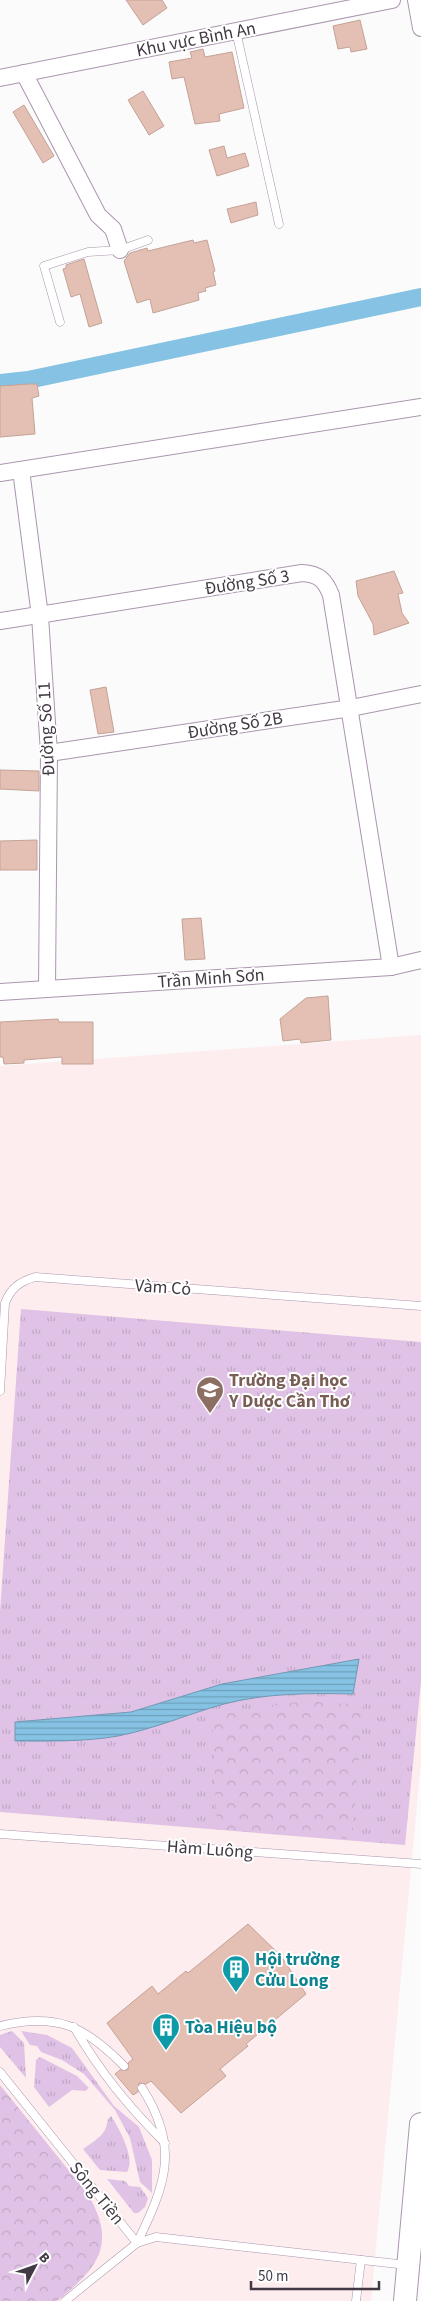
<svg xmlns="http://www.w3.org/2000/svg" width="421" height="2301" font-family="'Source Sans 3',sans-serif">
<style>
.education{fill:#fdedee}
.grass{fill:url(#grass-tufts)}
.park{fill:url(#park-crowns)}
.water{fill:url(#water-rules);stroke:#7199b3}
.lines{fill:none;stroke-linecap:round;stroke-linejoin:round}
.canal{stroke:#85c2e3;stroke-width:18}
.building{fill:#e4bfb4;stroke:#c5a296}
.lane-casing{stroke:#ab95af;stroke-width:9}
.street-casing{stroke:#ab95af;stroke-width:18}
.secondary-casing{stroke:#ab95af;stroke-width:24}
.lane{stroke:#fff;stroke-width:8}
.street{stroke:#fff;stroke-width:16}
.secondary{stroke:#fff;stroke-width:22}
.labels{text-anchor:middle;stroke-width:4;stroke-linejoin:round;paint-order:stroke}
.street-label{font-size:18px;fill:#423944;stroke:#fff}
.education-label{font-size:18px;font-weight:bold;fill:#785e54;stroke:#fff;text-anchor:start}
.culture-label{font-size:18px;font-weight:bold;fill:#0d838f;stroke:#fff;text-anchor:start}
</style>
<defs>
<pattern id="grass-tufts" width="24" height="20" patternUnits="userSpaceOnUse" patternTransform="scale(1.25)"><rect width="24" height="20" fill="#e0c2e6"/><path d="M3 7l-1-3M5 7V3M7 7l1-3M15 17l-1-3M17 17v-4M19 17l1-3" fill="none" stroke="#c1a7c6"/></pattern>
<pattern id="park-crowns" width="20" height="18" patternUnits="userSpaceOnUse" patternTransform="scale(1.25)"><rect width="20" height="18" fill="#e0c2e6"/><path d="M2 6a3 3 0 1 1 6 0M12 15a3 3 0 1 1 6 0" fill="none" stroke="#c1a7c6"/></pattern>
<pattern id="water-rules" width="6" height="5" patternUnits="userSpaceOnUse" patternTransform="scale(1.25)"><rect width="6" height="5" fill="#85c2e3"/><path d="M0 2.5h6" fill="none" stroke="#6e9fba"/></pattern>
</defs>
<rect width="100%" height="100%" fill="#fbfbfb"/>
<!-- education -->
<path class="education" d="M421 1035V1761L371 2301H0V1066Z"/>
<!-- grass -->
<g class="grass">
<path d="M21 1309 421 1342V1682L405 1845 0 1812V1612Z"/>
<path d="M12 2031 24 2043 26 2078 0 2047V2035Z"/>
<path d="M21 2031 47 2035 72 2048 114 2106 139 2127 152 2160V2193L140 2182 130 2138 115 2110 84 2074 62 2060 41 2052 37 2046 30 2045Z"/>
<path d="M40 2057 77 2076 89 2088 85 2091 72 2090 49 2107 34 2087 36 2060Z"/>
<path d="M111 2116C119 2128 136 2159 127 2172L100 2170 83 2149C90 2144 100 2138 105 2130 108 2124 106 2120 111 2116Z"/>
<path d="M107 2179 125 2181 129 2186 140 2187 148 2198 145 2207 138 2213H134Z"/>
</g>
<!-- park -->
<g class="park">
<path d="M303 1701 363 1705 352 1839 217 1829 212 1716Z"/>
<path d="M0 2085 87 2193C118 2244 98 2268 57 2301H0Z"/>
</g>
<!-- water -->
<path class="water" d="M359 1659 353 1694C310 1693 266 1693 224 1704 188 1714 154 1729 118 1736 84 1742 49 1741 15 1741V1722L131 1712 222 1684Z"/>
<g class="lines">
<!-- canal -->
<path class="canal" d="M0 383 28 380 421 297"/>
</g>
<!-- building -->
<g class="building">
<path d="M126 0H162L167 8 143 25Z"/>
<path d="M360 20 367 49 351 52 350 47 338 49 333 26Z"/>
<path d="M203 49 205 57 232 52 244 108 219 114 220 121 195 124 184 77 172 79 169 62 192 58 190 52Z"/>
<path d="M143 91 164 126 149 135 128 100Z"/>
<path d="M24 105 54 156 43 163 13 112Z"/>
<path d="M224 146 227 158 245 153 249 166 217 176 209 150Z"/>
<path d="M256 202 258 215 231 223 227 209Z"/>
<path d="M193 240 194 243 207 240 215 271 213 272 216 285 205 288 206 291 198 293 199 300 153 313 150 299 137 303 124 261 130 253 147 248 148 251Z"/>
<path d="M84 259 102 323 89 327 80 294 71 297 63 269 66 268V265Z"/>
<path d="M29 384H37L39 396 32 398 35 434 0 437V386Z"/>
<path d="M394 571 403 593 398 594 402 613 409 623 374 635 373 624 358 596 356 581Z"/>
<path d="M106 687 114 732 98 734 90 690Z"/>
<path d="M0 770 39 771V791L0 789Z"/>
<path d="M37 840V870H0V841Z"/>
<path d="M201 918 205 959 185 960 182 919Z"/>
<path d="M328 996 331 1040 301 1043 300 1039 283 1041 280 1019 306 998Z"/>
<path d="M58 1019 59 1022H93V1064H62V1057L24 1060V1063L4 1064 3 1057H0V1022Z"/>
<path d="M248 1924 281 1956 306 1994 246 2044 248 2046 220 2069 226 2076 181 2113 151 2081 146 2084 139 2083 138 2092 133 2095 115 2074 120 2070H128V2063L133 2059 107 2023 152 1986 158 1994 186 1971 188 1973Z"/>
</g>
<g class="lines">
<!-- lane casing -->
<g class="lane-casing">
<g id="lane">
<path d="M236 31 279 224"/>
<path d="M60 322 44 266 88 252 120 250 148 240"/>
<path d="M0 1391 5 1303C11 1288 19 1282 35 1277L421 1306"/>
<path d="M0 1834 421 1864"/>
<path d="M0 2026C56 2012 85 2026 124 2066"/>
<path d="M74 2027C100 2072 128 2106 165 2143"/>
<path d="M0 2072 137 2243 65 2301"/>
<path d="M137 2243 156 2237 407 2265"/>
<path d="M137 2243C166 2184 180 2147 142 2088"/>
<path d="M356 2301 361 2260"/>
</g>
</g>
<!-- street casing -->
<g class="street-casing">
<g id="street">
<path d="M416 0 421 28"/>
<path d="M24 73 98 215 113 229 120 250"/>
<path d="M0 78 392 0"/>
<path d="M21 470 40 616 49 753 47 989"/>
<path d="M0 473 421 407"/>
<path d="M0 621 302 573C319 574 325 580 331 595L391 967"/>
<path d="M49 753 351 708 421 694"/>
<path d="M0 992 391 967 421 960"/>
</g>
</g>
<!-- secondary casing -->
<g class="secondary-casing">
<path id="secondary" d="M405 2301 421 2124"/>
</g>
<!-- lane -->
<use href="#lane" class="lane"/>
<!-- street -->
<use href="#street" class="street"/>
<!-- secondary -->
<use href="#secondary" class="secondary"/>
</g>
<!-- icons -->
<defs>
<g id="university-pin" transform="scale(1.4375)"><path d="M0 17L-7.5 6A9.5 9.5 0 1 1 7.5 6Z" fill="#8d6e63" stroke="#fff"/><path d="M0-5L7-2L0 1L-7-2ZM-4 1L0 2.5L4 1V4Q0 6-4 4Z" fill="#fff"/></g>
<g id="building-pin" transform="scale(1.4375)"><path d="M0 17L-7.5 6A9.5 9.5 0 1 1 7.5 6Z" fill="#0f9aa8" stroke="#fff"/><path d="M-4-6H4V6H1V3H-1V6H-4ZM-2.5-4.3h1.7v1.8h-1.7ZM.8-4.3h1.7v1.8H.8ZM-2.5-1h1.7V.8h-1.7ZM.8-1h1.7V.8H.8Z" fill="#fff"/></g>
</defs>
<g fill-rule="evenodd">
<use href="#university-pin" x="210" y="1390"/>
<use href="#building-pin" x="236" y="1969"/>
<use href="#building-pin" x="166" y="2027"/>
</g>
<g class="labels">
<!-- street labels -->
<g class="street-label">
<text transform="translate(196 39) rotate(-11)" y="6">Khu vực Bình An</text>
<text transform="translate(247 582) rotate(-9)" y="6">Đường Số 3</text>
<text transform="translate(235 725) rotate(-9)" y="6">Đường Số 2B</text>
<text transform="translate(46 729) rotate(-93)" y="6">Đường Số 11</text>
<text transform="translate(211 978) rotate(-4)" y="6">Trần Minh Sơn</text>
<text transform="translate(163 1287) rotate(4)" y="6">Vàm Cỏ</text>
<text transform="translate(210 1849) rotate(4)" y="6">Hàm Luông</text>
<text transform="translate(97 2193) rotate(51)" y="6">Sông Tiền</text>
</g>
<!-- education labels -->
<g class="education-label">
<text x="229" y="1386">Trường Đại học<tspan x="229" dy="21">Y Dược Cần Thơ</tspan></text>
</g>
<!-- culture labels -->
<g class="culture-label">
<text x="255" y="1965">Hội trường<tspan x="255" dy="21">Cửu Long</tspan></text>
<text x="185" y="2033">Tòa Hiệu bộ</text>
</g>
</g>
<!-- north arrow -->
<g transform="translate(35 2266) rotate(49)" stroke="#ffffff" stroke-width="4" paint-order="stroke">
<path d="M0-4L9 19L0 12L-9 19Z" fill="#423944"/>
<text y="-8" font-size="14" font-weight="bold" text-anchor="middle" fill="#423944">B</text>
</g>
<!-- scale -->
<path d="M251 2281v8h128v-8" fill="none" stroke="#423944" stroke-width="2.5"/>
<text x="258" y="2281" font-size="15" fill="#423944" stroke="#ffffff" stroke-width="4" paint-order="stroke">50 m</text>
</svg>
